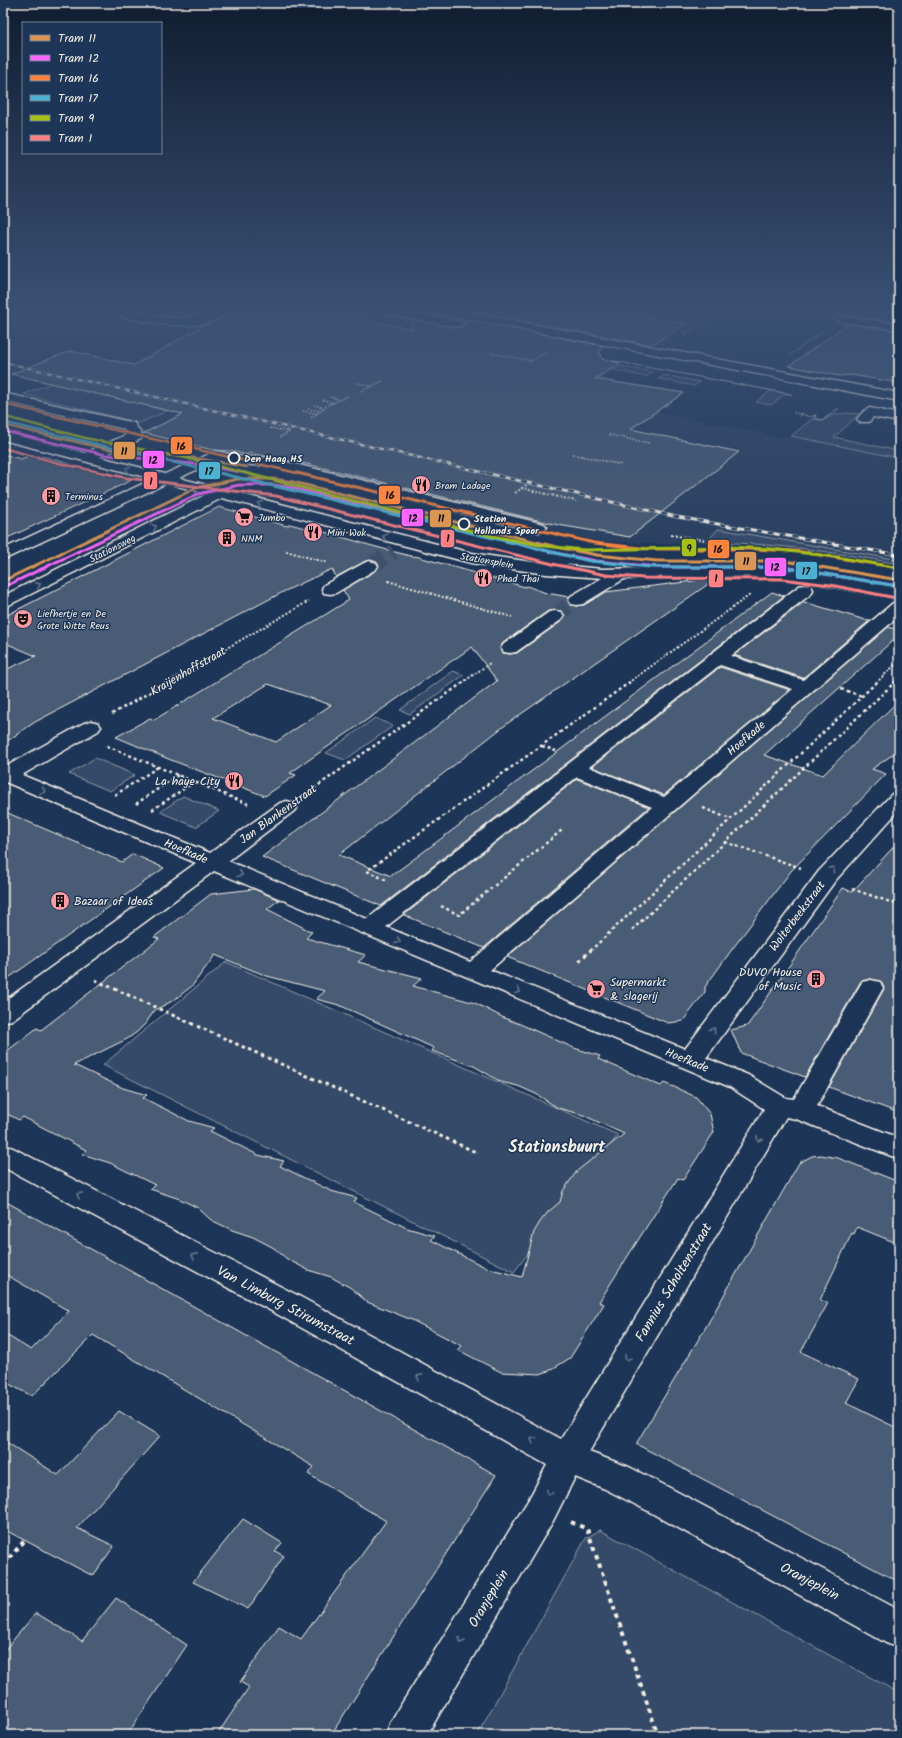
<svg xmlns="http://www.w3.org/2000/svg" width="902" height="1738" font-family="Kalam,sans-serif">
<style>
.built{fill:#2a4060}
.green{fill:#354a67;stroke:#949ea8}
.building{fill:#485b74;stroke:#f4f1e8;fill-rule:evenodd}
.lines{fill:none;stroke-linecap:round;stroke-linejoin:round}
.minor-tunnel{stroke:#3d516d;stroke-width:16;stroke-dasharray:16 8;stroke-linecap:butt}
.minor-casing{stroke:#f4f1e8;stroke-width:3}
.path-far4{stroke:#f4f1e8;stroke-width:1.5;stroke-dasharray:1.5 1.5;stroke-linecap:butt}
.path-far3{stroke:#f4f1e8;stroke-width:2;stroke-dasharray:2 2;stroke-linecap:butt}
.path-far2{stroke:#f4f1e8;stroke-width:2.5;stroke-dasharray:3 3;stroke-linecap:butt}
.path-far1{stroke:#f4f1e8;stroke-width:3;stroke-dasharray:3.5 3.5;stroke-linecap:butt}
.path{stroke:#f4f1e8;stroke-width:4;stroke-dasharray:4.5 4.5;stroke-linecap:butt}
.minor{fill:#1d3557;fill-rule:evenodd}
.rail-far1-casing{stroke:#f4f1e8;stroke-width:2.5}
.rail-casing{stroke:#f4f1e8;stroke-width:3}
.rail-far1{stroke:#1d3557;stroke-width:1.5;stroke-dasharray:5;stroke-linecap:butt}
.rail{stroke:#1d3557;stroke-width:2;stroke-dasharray:6;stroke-linecap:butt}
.minor-bridge-casing{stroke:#f4f1e8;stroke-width:14;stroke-linecap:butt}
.minor-bridge{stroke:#1d3557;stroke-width:12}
.tram-1-far1-casing{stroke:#1d3557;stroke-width:4}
.tram-1-casing{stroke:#1d3557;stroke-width:5}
.tram-2-far1-casing{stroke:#1d3557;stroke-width:4}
.tram-2-casing{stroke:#1d3557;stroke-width:5}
.tram-3-far1-casing{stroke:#1d3557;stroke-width:4}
.tram-3-casing{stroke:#1d3557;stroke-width:5}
.tram-4-far1-casing{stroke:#1d3557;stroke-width:4}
.tram-4-casing{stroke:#1d3557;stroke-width:5}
.tram-5-far1-casing{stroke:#1d3557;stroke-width:4}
.tram-5-casing{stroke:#1d3557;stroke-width:5}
.tram-6-far1-casing{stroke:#1d3557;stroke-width:4}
.tram-6-casing{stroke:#1d3557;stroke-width:5}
.tram-1-far1{stroke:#db9653;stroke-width:2.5}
.tram-1{stroke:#db9653;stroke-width:3}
.tram-2-far1{stroke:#f6f;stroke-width:2.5}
.tram-2{stroke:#f6f;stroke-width:3}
.tram-3-far1{stroke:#fc843e;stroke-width:2.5}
.tram-3{stroke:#fc843e;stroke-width:3}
.tram-4-far1{stroke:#4db2d1;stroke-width:2.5}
.tram-4{stroke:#4db2d1;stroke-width:3}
.tram-5-far1{stroke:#a6c116;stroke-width:2.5}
.tram-5{stroke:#a6c116;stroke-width:3}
.tram-6-far1{stroke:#ff8082;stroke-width:2.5}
.tram-6{stroke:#ff8082;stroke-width:3}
.oneway{stroke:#68778a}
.stop-dot{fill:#1d3557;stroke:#f4f1e8;stroke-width:2}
.labels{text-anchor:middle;stroke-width:3;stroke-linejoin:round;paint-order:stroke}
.far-stop-label{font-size:10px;font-weight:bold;fill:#f4f1e8;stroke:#1d3557;text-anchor:start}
.far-poi-label{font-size:10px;fill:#f4f1e8;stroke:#1d3557;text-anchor:start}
.far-street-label{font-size:10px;fill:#f4f1e8;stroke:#1d3557}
.street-label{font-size:12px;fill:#f4f1e8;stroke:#1d3557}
.poi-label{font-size:12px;fill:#f4f1e8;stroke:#1d3557;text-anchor:end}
.near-street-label{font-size:14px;fill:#f4f1e8;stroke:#1d3557}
.near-neighbourhood-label{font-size:16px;font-weight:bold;fill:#f4f1e8;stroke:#1d3557}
.line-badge{stroke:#1d3557;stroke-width:1.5}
.pale-badge-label{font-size:11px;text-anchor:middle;font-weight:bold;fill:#111}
</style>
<rect width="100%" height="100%" fill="#1d3557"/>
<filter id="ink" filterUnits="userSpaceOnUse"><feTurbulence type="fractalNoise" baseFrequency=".025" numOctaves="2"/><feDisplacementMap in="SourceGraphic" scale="8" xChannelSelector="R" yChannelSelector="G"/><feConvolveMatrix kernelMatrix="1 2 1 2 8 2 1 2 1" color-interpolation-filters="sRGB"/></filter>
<g filter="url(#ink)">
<!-- built -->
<g class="built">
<path d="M3 311H373L481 332 518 384 782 437 784 435 899 458V560L718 529 707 542 666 544 568 540 123 430 166 411 3 370Z"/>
<path d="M485 311H718L663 344Z"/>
<path d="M811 311H899V326Z"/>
</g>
<!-- green -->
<g class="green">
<path d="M619 366 652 372 646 377 613 370Z"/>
<path d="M664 375 700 382 694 386 658 379Z"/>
<path d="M54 382 167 411 139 423 24 394Z"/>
<path d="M773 389 788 392 771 405 756 402Z"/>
<path d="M846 413 860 414 834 437 899 451V458L791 436 812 419 824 420 832 415Z"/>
<path d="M718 529 899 560V564C834 552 774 543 707 542Z"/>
<path d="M453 671 464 675 410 714 400 710Z"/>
<path d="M375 718 393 726 345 760 326 753Z"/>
<path d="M95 758 135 775 110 791 69 774Z"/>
<path d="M183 796 219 811 196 827 160 812Z"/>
<path d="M226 962 618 1135 514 1272 103 1065Z"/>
<path d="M600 1530 899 1693V1735H477L586 1538Z"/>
</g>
<!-- building -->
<g class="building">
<path d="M231 311H321L411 329 412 320 458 328 465 325 458 320 413 311H436L442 315 603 346 599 352 602 359 621 363 595 379 684 393 630 429 739 452 630 537 558 525 307 464 249 453 247 455 232 451 213 450 144 433 183 414 11 374 70 351 134 365 207 324 219 320Z"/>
<path d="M469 311H612L686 324 651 345Z"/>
<path d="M866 311H899V322L858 317Z"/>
<path d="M847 324 899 331V383L851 375 839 376 789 366Z"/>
<path d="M3 454 21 459 31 455 45 457 130 481 3 540Z"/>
<path d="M219 507 287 526 290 524 312 530 314 529 369 545 414 557 415 556 525 587 527 586 546 593 569 597 568 601 570 605 577 606 584 605 606 592 717 578 508 723 339 855 391 876 772 592 784 596 381 906 262 857 497 681 472 647 290 773 296 775 265 796 171 760 116 737 150 718 154 720 349 600 343 590 377 570 379 565 376 562 370 560 364 562 336 577 332 569 285 591 35 722 3 744V671L36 656 3 642V617ZM555 610 561 611 565 615 562 621 517 653 510 654 503 653 500 648 503 643 548 611ZM268 684 331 705 276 742 213 718Z"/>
<path d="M804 602 869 621 803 678 734 655Z"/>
<path d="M888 627 899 630V635L764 755 823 775 899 700V750L872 769 886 774 791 871 733 948 705 987V992L683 1021 668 1023 507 957Z"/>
<path d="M720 667 790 690 664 795 592 767Z"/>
<path d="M577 779 649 807 484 948 404 915Z"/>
<path d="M3 811 122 862 133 854 164 868 3 982Z"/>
<path d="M899 841V1113L829 1087 884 989 880 981 871 979 861 981 805 1077 741 1053 731 1030 747 1026 755 1015 843 888 852 892Z"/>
<path d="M254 889 279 900 267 909 312 932 306 938 366 955 358 962 422 978 413 986 475 1003 504 1018 520 1024 574 1048 600 1056 598 1059 661 1086 664 1083 674 1087 696 1097 710 1114 714 1132 683 1180 678 1178 640 1237 599 1302 604 1304 570 1358 549 1371 540 1374 501 1372 458 1350 462 1346 412 1320 367 1302 351 1288 331 1277 308 1270 287 1259 274 1248 253 1237 232 1230 211 1220 198 1208 180 1199 150 1189 155 1185 110 1163 82 1154 86 1150 23 1117 19 1120 3 1112V1054L37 1028 41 1030 159 939 154 937 211 894ZM215 955 267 976 325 991 316 999 339 1005 434 1048 432 1051 474 1066 501 1082 518 1086 536 1094 558 1108 583 1115 624 1134 577 1171 563 1191 560 1202 548 1212 540 1222 534 1232 522 1277 487 1268 431 1240 435 1236 407 1228 354 1202 357 1198 331 1191 280 1166 284 1161 258 1155 210 1131 214 1128 189 1121 143 1098 147 1095 123 1088 74 1065 127 1039 137 1032 145 1024 155 1010 174 1000 192 986Z"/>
<path d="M821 1155 838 1158 899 1182V1244L857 1227 854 1234 852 1233 820 1300 828 1303 801 1352 859 1379 846 1403 899 1429V1582L636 1444 707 1325 799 1163 812 1156Z"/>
<path d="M3 1200 496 1475 331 1735H217L249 1687 240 1682 279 1626 301 1639 386 1521 308 1474 314 1467 93 1335 32 1396 3 1381V1333L31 1350 69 1311 3 1273Z"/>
<path d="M119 1411 160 1436 77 1528 114 1546 93 1576 3 1529V1440L58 1475Z"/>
<path d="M243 1519 282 1543 275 1551 284 1556 248 1609 193 1582Z"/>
<path d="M116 1598 187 1645 127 1735H3V1652L36 1613 82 1641Z"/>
</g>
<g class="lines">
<!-- minor-tunnel -->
<g class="minor-tunnel">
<path d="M370 566 394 552"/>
<path d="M555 616 577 600"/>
</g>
<!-- minor casing -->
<g class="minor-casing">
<g id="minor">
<path d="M123 311C141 311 158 318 176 318 194 319 210 311 227 311 209 335 146 323 121 316L119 314Z"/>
<path d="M380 311H404L458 321 464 324 458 327 385 314Z"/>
<path d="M437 311H460L899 393V401L442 314Z"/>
<path d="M840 316 899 324V330L836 321 834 319 836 317Z"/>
<path d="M3 393 134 423 143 436 141 439 100 457 165 474 216 451 237 456 270 458 544 524 547 527 544 530 539 532 270 466 237 464 218 460 179 478 472 553 490 556 546 564 603 569 726 566 779 568 831 575 899 589V599L796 580 744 576H709L624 579 583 604 577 605 571 604 569 600 571 596 602 578 546 574 471 563 222 498 3 608V596L207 494 167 483 3 560V549L153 479 3 440V432L85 453 128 434 124 429 3 401Z"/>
<path d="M870 408 899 414V422L873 417 869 422H859L857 419C861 414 864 410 870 408Z"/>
<path d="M370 561 376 563 378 566 376 569 336 593 330 594 324 593 322 589 324 585 364 563Z"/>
<path d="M805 585 811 586 813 590 811 594 731 656 803 680 893 603 899 602V616L490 970 685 1049 819 871 892 794 899 792V810L835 881 706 1058 748 1075 786 1098 794 1099 862 982 871 980 880 982 883 988 817 1106 899 1138V1159L796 1119 786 1117 589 1452 629 1467 670 1488 899 1610V1648L886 1643 646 1510 605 1489 575 1477 553 1521 427 1735H386L391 1721 529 1499 547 1465 275 1313 3 1167V1145L13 1148 297 1295 561 1439 764 1109 730 1087 214 871 12 1020 3 1022V1002L196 863 3 781V768L84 723 91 721 98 723 101 727 98 731 22 775 210 853 280 803 287 801 294 803 297 807 294 811 228 861 367 919 799 586ZM720 665 793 689 664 797 589 767ZM577 777 652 807 470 962 386 927Z"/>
<path d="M555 611 561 612 564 616 561 620 516 652 510 653 504 652 501 648 504 644 549 612Z"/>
</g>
</g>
<!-- path-far4 -->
<g class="path-far4">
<path d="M339 311 364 316"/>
<path d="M785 311 818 317"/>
<path d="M684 334 723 311"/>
<path d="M491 353 532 361"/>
<path d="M790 355 822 332"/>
<path d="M529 362 547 352"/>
<path d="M357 383 372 386"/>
<path d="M362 391 383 381"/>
<path d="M330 397 339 399"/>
<path d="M323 400 333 403"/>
<path d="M314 405 325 408"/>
<path d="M308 409 321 411"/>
<path d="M303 411 318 414"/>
<path d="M794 413 802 414 798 416"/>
<path d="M802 414 810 417 816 415 814 418 823 420 839 408"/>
<path d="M311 418 328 405 348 396"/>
<path d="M270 428 286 431"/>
<path d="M609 435 649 443"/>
<path d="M280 437 289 432 286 431 290 429"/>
<path d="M158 441 180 447"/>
<path d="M572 454 622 465"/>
</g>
<!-- path-far3 -->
<g class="path-far3">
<path d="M521 488 576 501"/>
<path d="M515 493 528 484"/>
<path d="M671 535 704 540"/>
<path d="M286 551 328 563"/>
<path d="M388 581 512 617"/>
<path d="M166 683 309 601"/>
<path d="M462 683 490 663"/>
<path d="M628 683 750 595"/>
<path d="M876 683 899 661"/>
<path d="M894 683 899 678"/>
</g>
<!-- path-far2 -->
<g class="path-far2">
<path d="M841 689 862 696"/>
<path d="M112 714 168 682"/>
<path d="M107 746 248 804"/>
<path d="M542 746 556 751"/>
<path d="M309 792 464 682"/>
<path d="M115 795 158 767"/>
<path d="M136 804 178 775"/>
<path d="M703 808 730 819"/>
<path d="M152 810 194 782"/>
<path d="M725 842 801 868"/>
<path d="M386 880 367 871 630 682"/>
<path d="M852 889 899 905"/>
<path d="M441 906 459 915 562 830"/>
<path d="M632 930 895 682"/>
<path d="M590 951 877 682"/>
</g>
<!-- path-far1 -->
<g class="path-far1">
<path d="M579 961 591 950"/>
<path d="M95 980 478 1153"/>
</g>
<!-- path -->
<g class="path">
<path d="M571 1522 587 1529 658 1735"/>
<path d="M3 1565 26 1539"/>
</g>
<!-- minor -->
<use href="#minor" class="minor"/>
<!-- rail-far1 casing -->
<g class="rail-far1-casing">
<path id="rail-far1" d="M3 362 490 474"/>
</g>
<!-- rail casing -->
<g class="rail-casing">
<path id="rail" d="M486 473 677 517 899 555"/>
</g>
<!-- rail-far1 -->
<use href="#rail-far1" class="rail-far1"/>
<!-- rail -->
<use href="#rail" class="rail"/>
<!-- minor-bridge casing -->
<g class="minor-bridge-casing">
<path id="minor-bridge" d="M607 353 793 388"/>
</g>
<!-- minor-bridge -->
<use href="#minor-bridge" class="minor-bridge"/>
<!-- tram-1-far1 casing -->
<g class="tram-1-far1-casing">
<path id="tram-1-far1" d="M3 425 107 449 195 458 247 467"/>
</g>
<!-- tram-1 casing -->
<g class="tram-1-casing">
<path id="tram-1" d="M3 581 196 488 238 479H273L293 482 561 548 597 555 657 561H784L899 580"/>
</g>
<!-- tram-2-far1 casing -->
<g class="tram-2-far1-casing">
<path id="tram-2-far1" d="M3 431 106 455 194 464 246 473"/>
</g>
<!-- tram-2 casing -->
<g class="tram-2-casing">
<path id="tram-2" d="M6 586 198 494 239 485H273L292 488 560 554 596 561 657 567H783L898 586"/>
</g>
<!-- tram-3-far1 casing -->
<g class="tram-3-far1-casing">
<path id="tram-3-far1" d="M4 404 301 474"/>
</g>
<!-- tram-3 casing -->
<g class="tram-3-casing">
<path id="tram-3" d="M297 473 594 543 650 549H754L796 551 899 568"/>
</g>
<!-- tram-4-far1 casing -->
<g class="tram-4-far1-casing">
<path id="tram-4-far1" d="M3 422 223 474"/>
</g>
<!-- tram-4 casing -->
<g class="tram-4-casing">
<path id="tram-4" d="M219 473 590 561 650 567H754L795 569 897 586"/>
</g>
<!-- tram-5-far1 casing -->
<g class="tram-5-far1-casing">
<path id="tram-5-far1" d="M6 417 85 438 186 458 249 474"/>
</g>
<!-- tram-5 casing -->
<g class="tram-5-casing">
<path id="tram-5" d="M245 473 492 536 545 546 584 550 728 547 772 549 837 557 899 568"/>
</g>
<!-- tram-6-far1 casing -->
<g class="tram-6-far1-casing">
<path id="tram-6-far1" d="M3 448 62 464 109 474"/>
</g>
<!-- tram-6 casing -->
<g class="tram-6-casing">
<path id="tram-6" d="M104 473 127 478 276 496 557 565 606 575 643 578 782 579 830 585 896 598"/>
</g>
<!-- tram-1-far1 -->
<use href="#tram-1-far1" class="tram-1-far1"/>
<!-- tram-1 -->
<use href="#tram-1" class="tram-1"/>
<!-- tram-2-far1 -->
<use href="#tram-2-far1" class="tram-2-far1"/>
<!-- tram-2 -->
<use href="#tram-2" class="tram-2"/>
<!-- tram-3-far1 -->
<use href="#tram-3-far1" class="tram-3-far1"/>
<!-- tram-3 -->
<use href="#tram-3" class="tram-3"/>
<!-- tram-4-far1 -->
<use href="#tram-4-far1" class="tram-4-far1"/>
<!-- tram-4 -->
<use href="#tram-4" class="tram-4"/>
<!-- tram-5-far1 -->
<use href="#tram-5-far1" class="tram-5-far1"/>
<!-- tram-5 -->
<use href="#tram-5" class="tram-5"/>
<!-- tram-6-far1 -->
<use href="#tram-6-far1" class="tram-6-far1"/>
<!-- tram-6 -->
<use href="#tram-6" class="tram-6"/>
</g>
<!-- one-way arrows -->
<defs><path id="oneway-chevron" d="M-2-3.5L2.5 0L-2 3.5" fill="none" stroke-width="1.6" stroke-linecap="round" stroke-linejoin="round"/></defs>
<g class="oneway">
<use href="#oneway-chevron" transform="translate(128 469) rotate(-165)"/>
<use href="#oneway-chevron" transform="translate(260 504) rotate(-165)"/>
<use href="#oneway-chevron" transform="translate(154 527) rotate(-27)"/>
<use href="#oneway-chevron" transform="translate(385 537) rotate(-165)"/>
<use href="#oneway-chevron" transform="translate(38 585) rotate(-27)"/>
<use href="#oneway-chevron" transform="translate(43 791) rotate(23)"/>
<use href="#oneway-chevron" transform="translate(832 869) rotate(-50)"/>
<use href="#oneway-chevron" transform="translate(240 874) rotate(23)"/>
<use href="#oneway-chevron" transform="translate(398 941) rotate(23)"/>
<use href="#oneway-chevron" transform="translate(518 991) rotate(22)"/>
<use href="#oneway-chevron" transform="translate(713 1030) rotate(-53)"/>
<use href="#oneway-chevron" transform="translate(759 1139) rotate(121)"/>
<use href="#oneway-chevron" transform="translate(79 1195) rotate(-152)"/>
<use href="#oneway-chevron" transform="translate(194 1256) rotate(-152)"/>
<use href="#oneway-chevron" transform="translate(627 1358) rotate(121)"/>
<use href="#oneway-chevron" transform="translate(419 1377) rotate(-151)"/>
<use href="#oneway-chevron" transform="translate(533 1440) rotate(-151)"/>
<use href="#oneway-chevron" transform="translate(549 1493) rotate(117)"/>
<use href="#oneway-chevron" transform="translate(461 1641) rotate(121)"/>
</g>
</g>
<!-- sky -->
<linearGradient id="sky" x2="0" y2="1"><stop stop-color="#101d30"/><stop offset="0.56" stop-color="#3a5174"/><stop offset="1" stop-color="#3a5174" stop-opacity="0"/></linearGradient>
<rect width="902" height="554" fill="url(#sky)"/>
<!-- icons -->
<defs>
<g id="restaurant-disc" transform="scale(1)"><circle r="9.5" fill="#ff9aa2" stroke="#1d3557"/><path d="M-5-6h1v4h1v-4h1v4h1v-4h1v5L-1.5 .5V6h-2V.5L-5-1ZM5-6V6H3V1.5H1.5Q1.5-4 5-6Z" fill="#111"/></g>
<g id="building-disc" transform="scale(1)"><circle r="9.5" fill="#ff9aa2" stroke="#1d3557"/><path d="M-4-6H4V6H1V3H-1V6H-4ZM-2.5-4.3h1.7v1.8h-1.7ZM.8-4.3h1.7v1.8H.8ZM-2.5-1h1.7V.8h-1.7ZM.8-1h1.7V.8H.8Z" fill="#111"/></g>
<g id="supermarket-disc" transform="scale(1)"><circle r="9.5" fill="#ff9aa2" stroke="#1d3557"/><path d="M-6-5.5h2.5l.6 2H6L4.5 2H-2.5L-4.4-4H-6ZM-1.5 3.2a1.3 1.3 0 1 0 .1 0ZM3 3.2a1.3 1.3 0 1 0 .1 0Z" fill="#111"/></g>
<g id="theatre-disc" transform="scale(1)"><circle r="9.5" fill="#ff9aa2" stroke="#1d3557"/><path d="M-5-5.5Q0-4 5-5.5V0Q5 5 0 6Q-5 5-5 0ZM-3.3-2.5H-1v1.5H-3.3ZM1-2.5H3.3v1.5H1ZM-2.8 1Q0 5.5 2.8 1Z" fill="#111"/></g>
</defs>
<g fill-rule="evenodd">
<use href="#restaurant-disc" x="421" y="485"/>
<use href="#building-disc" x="51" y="496"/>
<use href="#supermarket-disc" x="244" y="517"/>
<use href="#restaurant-disc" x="313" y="532"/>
<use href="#building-disc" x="227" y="538"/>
<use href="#restaurant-disc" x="483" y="578"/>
<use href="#theatre-disc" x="23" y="619"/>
<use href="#restaurant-disc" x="234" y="781"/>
<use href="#building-disc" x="60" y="901"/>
<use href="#building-disc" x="816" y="979"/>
<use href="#supermarket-disc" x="596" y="989"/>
</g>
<!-- markers -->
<g class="stop-dot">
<circle cx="234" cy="458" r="5.5"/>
<circle cx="464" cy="524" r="5.5"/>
</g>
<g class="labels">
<!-- far-stop labels -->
<g class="far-stop-label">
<text x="244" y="462">Den Haag HS</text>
<text x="474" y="522">Station<tspan x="474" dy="12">Hollands Spoor</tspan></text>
</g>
<!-- far-poi labels -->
<g class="far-poi-label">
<text x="435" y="489">Bram Ladage</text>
<text x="65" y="500">Terminus</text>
<text x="258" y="521">Jumbo</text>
<text x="327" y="536">Mini Wok</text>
<text x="241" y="542">NNM</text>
<text x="497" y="582">Phad Thai</text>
<text x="37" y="617">Liefhertje en De<tspan x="37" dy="12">Grote Witte Reus</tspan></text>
</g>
<!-- far-street labels -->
<g class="far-street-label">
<text transform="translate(112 548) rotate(-27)" y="4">Stationsweg</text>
<text transform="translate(487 560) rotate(10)" y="4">Stationsplein</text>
</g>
<!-- street labels -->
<g class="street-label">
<text transform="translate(188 671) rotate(-30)" y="4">Kraijenhoffstraat</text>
<text transform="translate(746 738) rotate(-41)" y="4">Hoefkade</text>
<text transform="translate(278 814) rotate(-36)" y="4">Jan Blankenstraat</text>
<text transform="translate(186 851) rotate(23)" y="4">Hoefkade</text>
<text transform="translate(797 916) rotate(-53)" y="4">Wolterbeekstraat</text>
<text transform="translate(687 1060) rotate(22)" y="4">Hoefkade</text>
</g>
<!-- poi labels -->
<g class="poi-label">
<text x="220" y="785">La haye City</text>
<text x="74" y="905" text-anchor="start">Bazaar of Ideas</text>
<text x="802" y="976">DUVO House<tspan x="802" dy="14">of Music</tspan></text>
<text x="610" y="986" text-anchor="start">Supermarkt<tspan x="610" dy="14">&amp; slagerij</tspan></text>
</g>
<!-- near-street labels -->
<g class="near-street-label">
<text transform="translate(673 1282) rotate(-59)" y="5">Fannius Scholtenstraat</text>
<text transform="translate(286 1305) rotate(28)" y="5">Van Limburg Stirumstraat</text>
<text transform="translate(810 1581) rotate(28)" y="5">Oranjeplein</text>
<text transform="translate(488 1598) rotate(-59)" y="5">Oranjeplein</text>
</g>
<!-- near-neighbourhood labels -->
<g class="near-neighbourhood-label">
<text x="557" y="1152">Stationsbuurt</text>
</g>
</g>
<g class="line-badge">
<rect x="170" y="436" width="23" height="19" rx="4" fill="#fc843e"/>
<rect x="113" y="441" width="23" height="19" rx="4" fill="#db9653"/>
<rect x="142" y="450" width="23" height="19" rx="4" fill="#f6f"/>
<rect x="198" y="461" width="23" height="19" rx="4" fill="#4db2d1"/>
<rect x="143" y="471" width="15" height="19" rx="4" fill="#ff8082"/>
<rect x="378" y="485" width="23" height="20" rx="4" fill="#fc843e"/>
<rect x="401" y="508" width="23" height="19" rx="4" fill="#f6f"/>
<rect x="429" y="509" width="23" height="19" rx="4" fill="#db9653"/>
<rect x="440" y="529" width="15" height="19" rx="4" fill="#ff8082"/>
<rect x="681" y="538" width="16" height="19" rx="4" fill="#a6c116"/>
<rect x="707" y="539" width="23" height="20" rx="4" fill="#fc843e"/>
<rect x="734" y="551" width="23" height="20" rx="4" fill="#db9653"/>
<rect x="764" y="557" width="23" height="20" rx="4" fill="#f6f"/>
<rect x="795" y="561" width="23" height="19" rx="4" fill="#4db2d1"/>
<rect x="708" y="569" width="16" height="19" rx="4" fill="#ff8082"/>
</g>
<g class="pale-badge-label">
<text x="181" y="450">16</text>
<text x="124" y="455">11</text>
<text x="153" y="464">12</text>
<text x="209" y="475">17</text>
<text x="151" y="485">1</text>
<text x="390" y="499">16</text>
<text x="413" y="522">12</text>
<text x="441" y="522">11</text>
<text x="448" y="542">1</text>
<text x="689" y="552">9</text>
<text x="718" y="553">16</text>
<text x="746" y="565">11</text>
<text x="775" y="571">12</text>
<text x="806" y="575">17</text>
<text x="716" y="582">1</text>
</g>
<!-- margin -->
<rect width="902" height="1738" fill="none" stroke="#1d3557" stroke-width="16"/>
<rect x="8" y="8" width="886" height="1722" fill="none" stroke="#f4f1e8" stroke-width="1.5" filter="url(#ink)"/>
<!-- legend -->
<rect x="22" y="22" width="140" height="132" fill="#1d3557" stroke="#738091"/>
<rect x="30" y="35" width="20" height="6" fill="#db9653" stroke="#738091"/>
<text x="58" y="42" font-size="12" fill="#f4f1e8">Tram 11</text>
<rect x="30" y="55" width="20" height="6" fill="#ff66ff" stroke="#738091"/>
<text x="58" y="62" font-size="12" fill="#f4f1e8">Tram 12</text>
<rect x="30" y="75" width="20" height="6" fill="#fc843e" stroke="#738091"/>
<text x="58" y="82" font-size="12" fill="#f4f1e8">Tram 16</text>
<rect x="30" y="95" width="20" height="6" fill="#4db2d1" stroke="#738091"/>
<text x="58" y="102" font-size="12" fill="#f4f1e8">Tram 17</text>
<rect x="30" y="115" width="20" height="6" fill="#a6c116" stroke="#738091"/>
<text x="58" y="122" font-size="12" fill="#f4f1e8">Tram 9</text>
<rect x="30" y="135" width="20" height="6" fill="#ff8082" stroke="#738091"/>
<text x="58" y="142" font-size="12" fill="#f4f1e8">Tram 1</text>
</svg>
